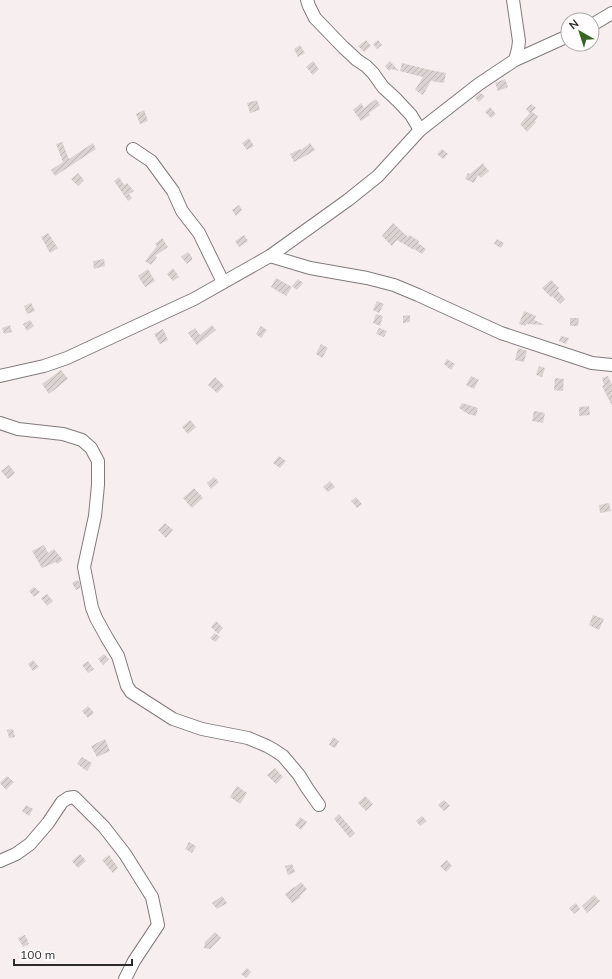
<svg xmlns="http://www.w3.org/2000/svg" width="612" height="979" font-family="Mulish,sans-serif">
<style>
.building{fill:url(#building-hatch)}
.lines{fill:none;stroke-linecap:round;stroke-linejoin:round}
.minor-casing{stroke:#817a7b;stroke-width:14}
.minor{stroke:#fff;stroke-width:12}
</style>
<defs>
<pattern id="building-hatch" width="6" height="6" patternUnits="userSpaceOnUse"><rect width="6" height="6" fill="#dbd3d1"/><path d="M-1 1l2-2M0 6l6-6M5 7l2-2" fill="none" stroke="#bcb5b4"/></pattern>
</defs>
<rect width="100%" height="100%" fill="#f6eeef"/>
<!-- building -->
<g class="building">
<path d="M366 40 371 46 364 52 358 46Z"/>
<path d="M378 40 382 45 377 49 373 44Z"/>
<path d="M300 45 305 53 298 57 294 49Z"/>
<path d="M313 61 319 69 313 75 306 67Z"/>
<path d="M390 61 399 71 391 69 389 71 385 66Z"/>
<path d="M402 63 430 70 446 73 444 83 431 81 423 95 415 90 423 77 400 71Z"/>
<path d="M505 79 508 87 498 91 495 83Z"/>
<path d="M480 93 485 96 479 102 475 98Z"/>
<path d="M376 99 380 105 369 113 370 115 361 121 353 110 361 103 364 108Z"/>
<path d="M257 100 260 110 250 113 247 103Z"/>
<path d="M531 104 536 108 532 112 538 116 535 121 536 122 527 132 520 124 530 113 526 109Z"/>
<path d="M490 107 496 114 491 118 485 112Z"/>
<path d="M144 110 148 121 140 124 136 114Z"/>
<path d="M249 138 254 146 247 150 242 143Z"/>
<path d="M62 142 69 159 93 143 96 149 55 176 51 170 63 162 56 144Z"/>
<path d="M310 143 315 150 307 155 294 162 290 154 300 149 301 150Z"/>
<path d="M442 149 448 154 443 159 437 154Z"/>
<path d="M484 162 483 164 489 171 481 178 478 175 474 183 465 179 468 173 470 174Z"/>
<path d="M78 173 84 180 78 186 71 179Z"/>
<path d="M119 177 124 185 127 183 134 191 129 194 132 198 128 201 114 181Z"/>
<path d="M239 205 242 210 236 216 232 210Z"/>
<path d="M393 223 408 237 409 235 419 241 418 243 426 249 422 254 414 249V250L397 240 392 246 382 236Z"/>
<path d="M48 233 58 248 50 253 41 237Z"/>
<path d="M244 235 248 241 239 247 235 241Z"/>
<path d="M162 238 168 247 155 256 157 257 151 265 145 261 157 246 155 244Z"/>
<path d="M497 239 504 243 501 248 494 244Z"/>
<path d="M188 252 192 257V260L187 264 181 257Z"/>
<path d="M104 259 105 266 94 269 93 261Z"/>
<path d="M173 268 179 277 173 281 167 274Z"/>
<path d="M148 269 155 281 145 287 138 276Z"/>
<path d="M276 278 292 287 286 296 271 287Z"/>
<path d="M298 279 303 283 297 290 292 286Z"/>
<path d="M551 280 559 288 557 290 565 299 560 304 552 296 551 297 542 288Z"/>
<path d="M377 301 384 304 379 313 373 310Z"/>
<path d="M31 303 35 311 27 314 24 306Z"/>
<path d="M524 311 536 316 534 320 545 325 526 324V326L519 324Z"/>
<path d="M376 314 383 316 380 326 373 323Z"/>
<path d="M410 315V322L403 323V316Z"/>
<path d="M570 318H579L578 326H570Z"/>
<path d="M30 320 34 326 27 331 23 324Z"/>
<path d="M10 325 12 332 4 334 2 328Z"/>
<path d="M212 325 216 330 197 345 188 333 195 328 200 335Z"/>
<path d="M261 326 267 330 261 338 256 334Z"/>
<path d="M379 328 387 331 384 337 376 334Z"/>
<path d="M163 329 168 340 160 344 154 334Z"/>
<path d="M561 336 569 338 566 344 559 341Z"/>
<path d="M321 344 328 348 322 358 316 354Z"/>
<path d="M518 348 527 351 524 362 515 360Z"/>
<path d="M447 359 455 364 451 370 444 364Z"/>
<path d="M539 366 545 368 542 377 536 375Z"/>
<path d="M61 370 68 379 49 394 42 384Z"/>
<path d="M471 376 479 380 474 389 466 385Z"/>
<path d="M608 376 612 385V406L602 386 604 385 602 378Z"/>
<path d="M215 377 224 386 217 393 208 385Z"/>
<path d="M555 378 564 379 563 391 554 390Z"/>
<path d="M462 403 478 408 476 416 468 414 459 408Z"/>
<path d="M589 406 590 415 579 416V407Z"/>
<path d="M534 411 545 413 543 423 532 421Z"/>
<path d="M190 420 196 427 188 434 182 427Z"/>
<path d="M279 456 286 461 280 468 273 463Z"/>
<path d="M9 465 15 473 8 479 1 471Z"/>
<path d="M214 477 219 482 211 489 207 483Z"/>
<path d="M330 481 335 487 328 492 323 487Z"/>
<path d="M194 488 203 498 192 508 183 498Z"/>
<path d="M356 497 362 504 357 508 351 501Z"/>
<path d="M609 503 611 511 600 513 599 505Z"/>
<path d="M165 523 173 530 166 538 158 530Z"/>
<path d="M44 545 48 553 54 549 63 560 57 564 56 562 42 568 32 551Z"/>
<path d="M77 580 80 583V588L76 590 72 583Z"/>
<path d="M34 587 40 592 34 597 29 591Z"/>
<path d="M47 594 53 601 47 606 41 598Z"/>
<path d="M593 615 604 619 599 630 589 625Z"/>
<path d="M216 621 223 628 218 634 211 627Z"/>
<path d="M215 633 220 637 215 642 210 638Z"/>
<path d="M104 654 109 659 103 665 98 659Z"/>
<path d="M33 660 39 667 33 671 28 664Z"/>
<path d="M88 661 94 669 88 673 82 665Z"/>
<path d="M88 706 94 713 88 718 82 711Z"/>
<path d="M13 729 15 737 9 738 7 730Z"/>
<path d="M333 737 339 741 335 748 329 745Z"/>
<path d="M105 739 110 751 97 757 91 746Z"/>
<path d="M82 757 92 763 87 771 77 764Z"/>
<path d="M275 768 283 777 276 784 267 775Z"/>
<path d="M7 776 14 782 6 790 0 783Z"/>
<path d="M237 786 247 793 240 804 230 797Z"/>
<path d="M365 796 373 804 366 811 358 803Z"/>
<path d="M444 800 450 806 444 811 438 805Z"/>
<path d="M26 805 33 809 29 816 22 811Z"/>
<path d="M339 814 355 833 350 838 334 819Z"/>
<path d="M422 816 427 821 420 826 416 821Z"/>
<path d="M300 817 307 822 301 830 295 825Z"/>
<path d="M189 842 196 846 192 853 185 849Z"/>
<path d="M80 854 86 861 78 868 72 861Z"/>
<path d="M109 855 118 868 113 873 107 866 102 860Z"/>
<path d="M447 860 452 866 446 872 440 866Z"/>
<path d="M292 864 295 872 288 875 285 866Z"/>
<path d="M301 882 307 889 300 896 301 897 292 903 285 894 294 887V888Z"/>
<path d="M594 895 600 901 587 913 582 906Z"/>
<path d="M222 896 227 903 217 909 212 903Z"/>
<path d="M576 903 580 909 574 914 569 908Z"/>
<path d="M215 932 221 938 210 949 204 948 205 942Z"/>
<path d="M25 935 29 944 23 947 18 938Z"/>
<path d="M247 968 251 972 246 978 241 974Z"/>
</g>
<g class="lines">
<!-- minor casing -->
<g class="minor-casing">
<g id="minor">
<path d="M307 0 309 6 315 18 343 47 357 60 366 66 373 73 383 87 397 100 411 115 420 130"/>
<path d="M513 0 519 41 518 49 515 60"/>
<path d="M592 25 612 13"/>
<path d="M133 149 151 161 173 191 182 211 199 233 223 282"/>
<path d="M270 256 310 268 367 278 394 285 418 295 501 333 592 363 612 365"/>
<path d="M0 376 44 366 67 358 194 299 270 256 348 200 378 176 420 130 479 84 515 60 568 36"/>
<path d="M0 423 18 429 63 434 82 440 91 448 98 461V485L95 516 84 567 92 608 96 618 107 638 118 656 127 686 131 692 173 719 202 729 248 738 267 746 274 750 283 756 299 775 307 788 319 805"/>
<path d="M0 861 16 854 30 844 48 823 62 802 68 798 74 797 104 827 125 854 152 897 158 925 134 961 125 979"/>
</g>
</g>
<!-- minor -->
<use href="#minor" class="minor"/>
</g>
<!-- north arrow -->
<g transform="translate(580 32) rotate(321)"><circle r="19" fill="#fffdfd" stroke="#aba9a9"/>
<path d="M0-3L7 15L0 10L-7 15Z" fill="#386523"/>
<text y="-6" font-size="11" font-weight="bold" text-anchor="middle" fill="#2d2a2b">N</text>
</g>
<!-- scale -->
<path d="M14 959v6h118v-6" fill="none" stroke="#2d2a2b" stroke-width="2"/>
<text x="20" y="959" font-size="12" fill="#2d2a2b" stroke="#fffdfd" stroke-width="3" paint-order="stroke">100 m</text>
</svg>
